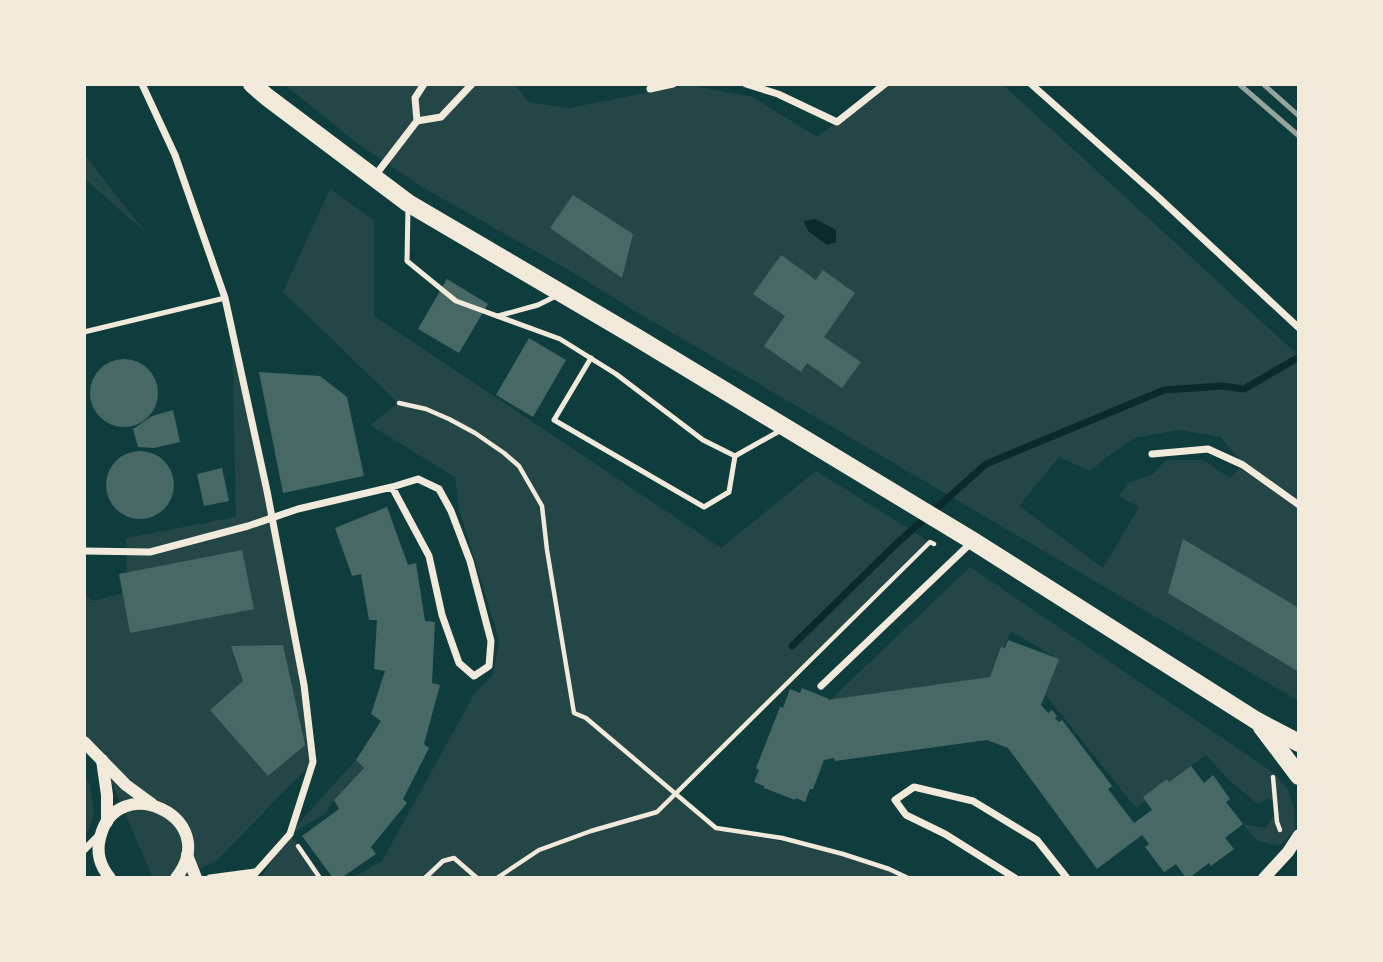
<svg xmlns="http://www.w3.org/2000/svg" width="1383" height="962" font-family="'Archivo Narrow',sans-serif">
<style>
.green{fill:#244646;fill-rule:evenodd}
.water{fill:#0a2a2b}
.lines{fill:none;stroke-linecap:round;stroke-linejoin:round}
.stream{stroke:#0a2a2b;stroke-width:7}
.building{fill:#486865}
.path{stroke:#f1e9da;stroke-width:4.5}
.service{stroke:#f1e9da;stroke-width:5}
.minor{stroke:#f1e9da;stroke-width:7}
.tertiary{stroke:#f1e9da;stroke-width:12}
.primary{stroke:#f1e9da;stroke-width:18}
.rail{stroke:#97a49c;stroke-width:5}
</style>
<rect width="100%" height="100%" fill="#0f3d3e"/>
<!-- green -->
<g class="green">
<path d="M284 84H515L528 102 568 108 688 85 753 97 817 137 887 84H1002L1299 356V701L645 317 567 269 422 187 357 143ZM1179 430 1221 437 1243 465 1230 478 1203 460H1166L1152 475 1128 483 1119 496 1139 507 1103 568 1019 506 1059 457 1090 471 1107 457 1134 438Z"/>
<path d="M84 154 145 232 84 178Z"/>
<path d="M330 189 374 220V316L721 548 816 471 930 542 674 794 716 828 843 854 907 878H352L382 861 475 693 493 675 499 639 459 509 455 477 370 425 398 403 283 292Z"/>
<path d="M232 334 272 519 313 762 217 860 182 878H153L102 760 84 742V595L93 601 127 592 126 538 236 517Z"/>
<path d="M970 567 1271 771 1288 789 1294 807 1295 830 1279 846 1256 840 1243 824 1266 828 1279 807 1269 798 1258 804 1230 781 1206 755 1136 808 1045 694 1058 659 1011 631 990 677 827 703Z"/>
<path d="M356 760 364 768 334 800 325 814 290 834 321 878H261L289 834Z"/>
<path d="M84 778 90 784 94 815 84 840Z"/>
</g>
<!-- water -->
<path class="water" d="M815 219 836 230V242L827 245 808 231 804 221Z"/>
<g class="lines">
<!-- stream -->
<path class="stream" d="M792 646 894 546 986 464 1164 390 1222 386 1244 389 1299 357"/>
</g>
<!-- building -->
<g class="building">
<path d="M573 195 633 234 622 278 550 228Z"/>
<path d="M781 255 816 280 823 270 855 293 824 337 861 362 842 388 807 363 801 372 764 346 785 316 753 294Z"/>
<path d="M447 279 488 304 459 353 418 329Z"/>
<path d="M529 338 566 360 533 417 496 395Z"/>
<circle cx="124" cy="393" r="34"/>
<path d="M259 372 320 376 347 397 364 476 283 493Z"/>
<path d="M173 410 180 442 154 448 138 447 133 429 152 416Z"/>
<circle cx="140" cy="485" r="34"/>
<path d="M222 468 229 501 204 506 197 474Z"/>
<path d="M387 507 408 565 416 563 425 621 435 622 432 683 440 685 424 744 429 748 403 799 407 803 371 847 376 854 341 878H333L302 836 339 809 334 800 364 768 356 760 381 721 371 714 385 671 374 669 377 620H369L361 574 352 576 335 528Z"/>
<path d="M1183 539 1299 608V672L1168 593Z"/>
<path d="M242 550 254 609 130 633 119 574Z"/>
<path d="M1008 640 1059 659 1041 705 1048 713 1052 710 1057 716 1055 718 1059 722 1062 720 1112 786 1108 789 1134 823 1152 810 1143 797 1167 779 1169 782 1191 766 1204 783 1213 775 1230 799 1226 802 1243 824 1225 838 1234 849 1211 866 1209 863 1189 878H1186L1176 864 1164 872 1145 847 1149 844 1142 835 1097 869 1008 748 987 740 835 761 834 758 824 760 813 789H810L805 802 796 798 795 800 764 788V786L754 782 759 770 756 768 780 707 783 708 790 689 800 693 802 688 829 699 828 700 990 677 1001 647 1005 648Z"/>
<path d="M283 645 305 745 268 776 210 710 243 681 231 646Z"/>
</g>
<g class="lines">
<!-- path -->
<g class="path">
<path d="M399 403 426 409 449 419 475 433 504 453 519 466 542 506 547 550 574 713 586 718 716 828 782 838 843 854 889 869 908 878"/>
<path d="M1273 777 1277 822 1280 830"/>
<path d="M298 846 320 878"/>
<path d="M425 878 443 861 454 858 477 878"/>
<path d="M497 878 539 850 591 831 657 812 930 542 934 544"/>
</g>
<!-- service -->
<g class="service">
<path d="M408 207 407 261 456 301 560 339 616 374 703 440 735 456 783 429"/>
<path d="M498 316 538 305 558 295"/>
<path d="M84 332 225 298"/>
<path d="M591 358 554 420 704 507 729 492 735 456"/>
</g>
<!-- minor -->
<g class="minor">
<path d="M142 84 175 155 225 298 267 491 304 685 313 762 290 834 251 878"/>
<path d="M746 84 778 94 837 122 885 84"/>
<path d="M1031 84 1156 195 1299 328"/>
<path d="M650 89 673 84"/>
<path d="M417 121 441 117 472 84"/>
<path d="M374 177 417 121 415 98 424 84"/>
<path d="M1152 454 1208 449 1243 465 1299 505"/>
<path d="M84 551 150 552 248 526 298 509 392 487 429 556 442 615 459 663 474 676 489 666 491 641 470 561 451 511 439 489 418 479 392 487"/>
<path d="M821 686 973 541"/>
<path d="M84 850 98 836"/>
<path d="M210 878 255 872"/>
<path d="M1015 878 945 834 906 815 895 800 914 787 973 801 1037 840 1067 878"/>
</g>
<!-- tertiary -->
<g class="tertiary">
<path d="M84 742 126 785 152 804"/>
<path d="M102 760 107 795V822"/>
<path d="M187 855 196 878"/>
<path d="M110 878C100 866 96 853 100 838 116 768 224 818 176 878"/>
<path d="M1264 878 1288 852 1299 835"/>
</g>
<!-- primary -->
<g class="primary">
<path d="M252 84 267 97 408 203 636 337 973 541 1257 721 1299 743"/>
<path d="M1262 727 1299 776"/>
</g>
<!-- rail -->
<g class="rail">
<path d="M1239 84 1299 136"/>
<path d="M1263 84 1299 116"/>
</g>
</g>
<!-- border -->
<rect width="1383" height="962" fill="none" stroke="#f1e9da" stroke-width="172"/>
</svg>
